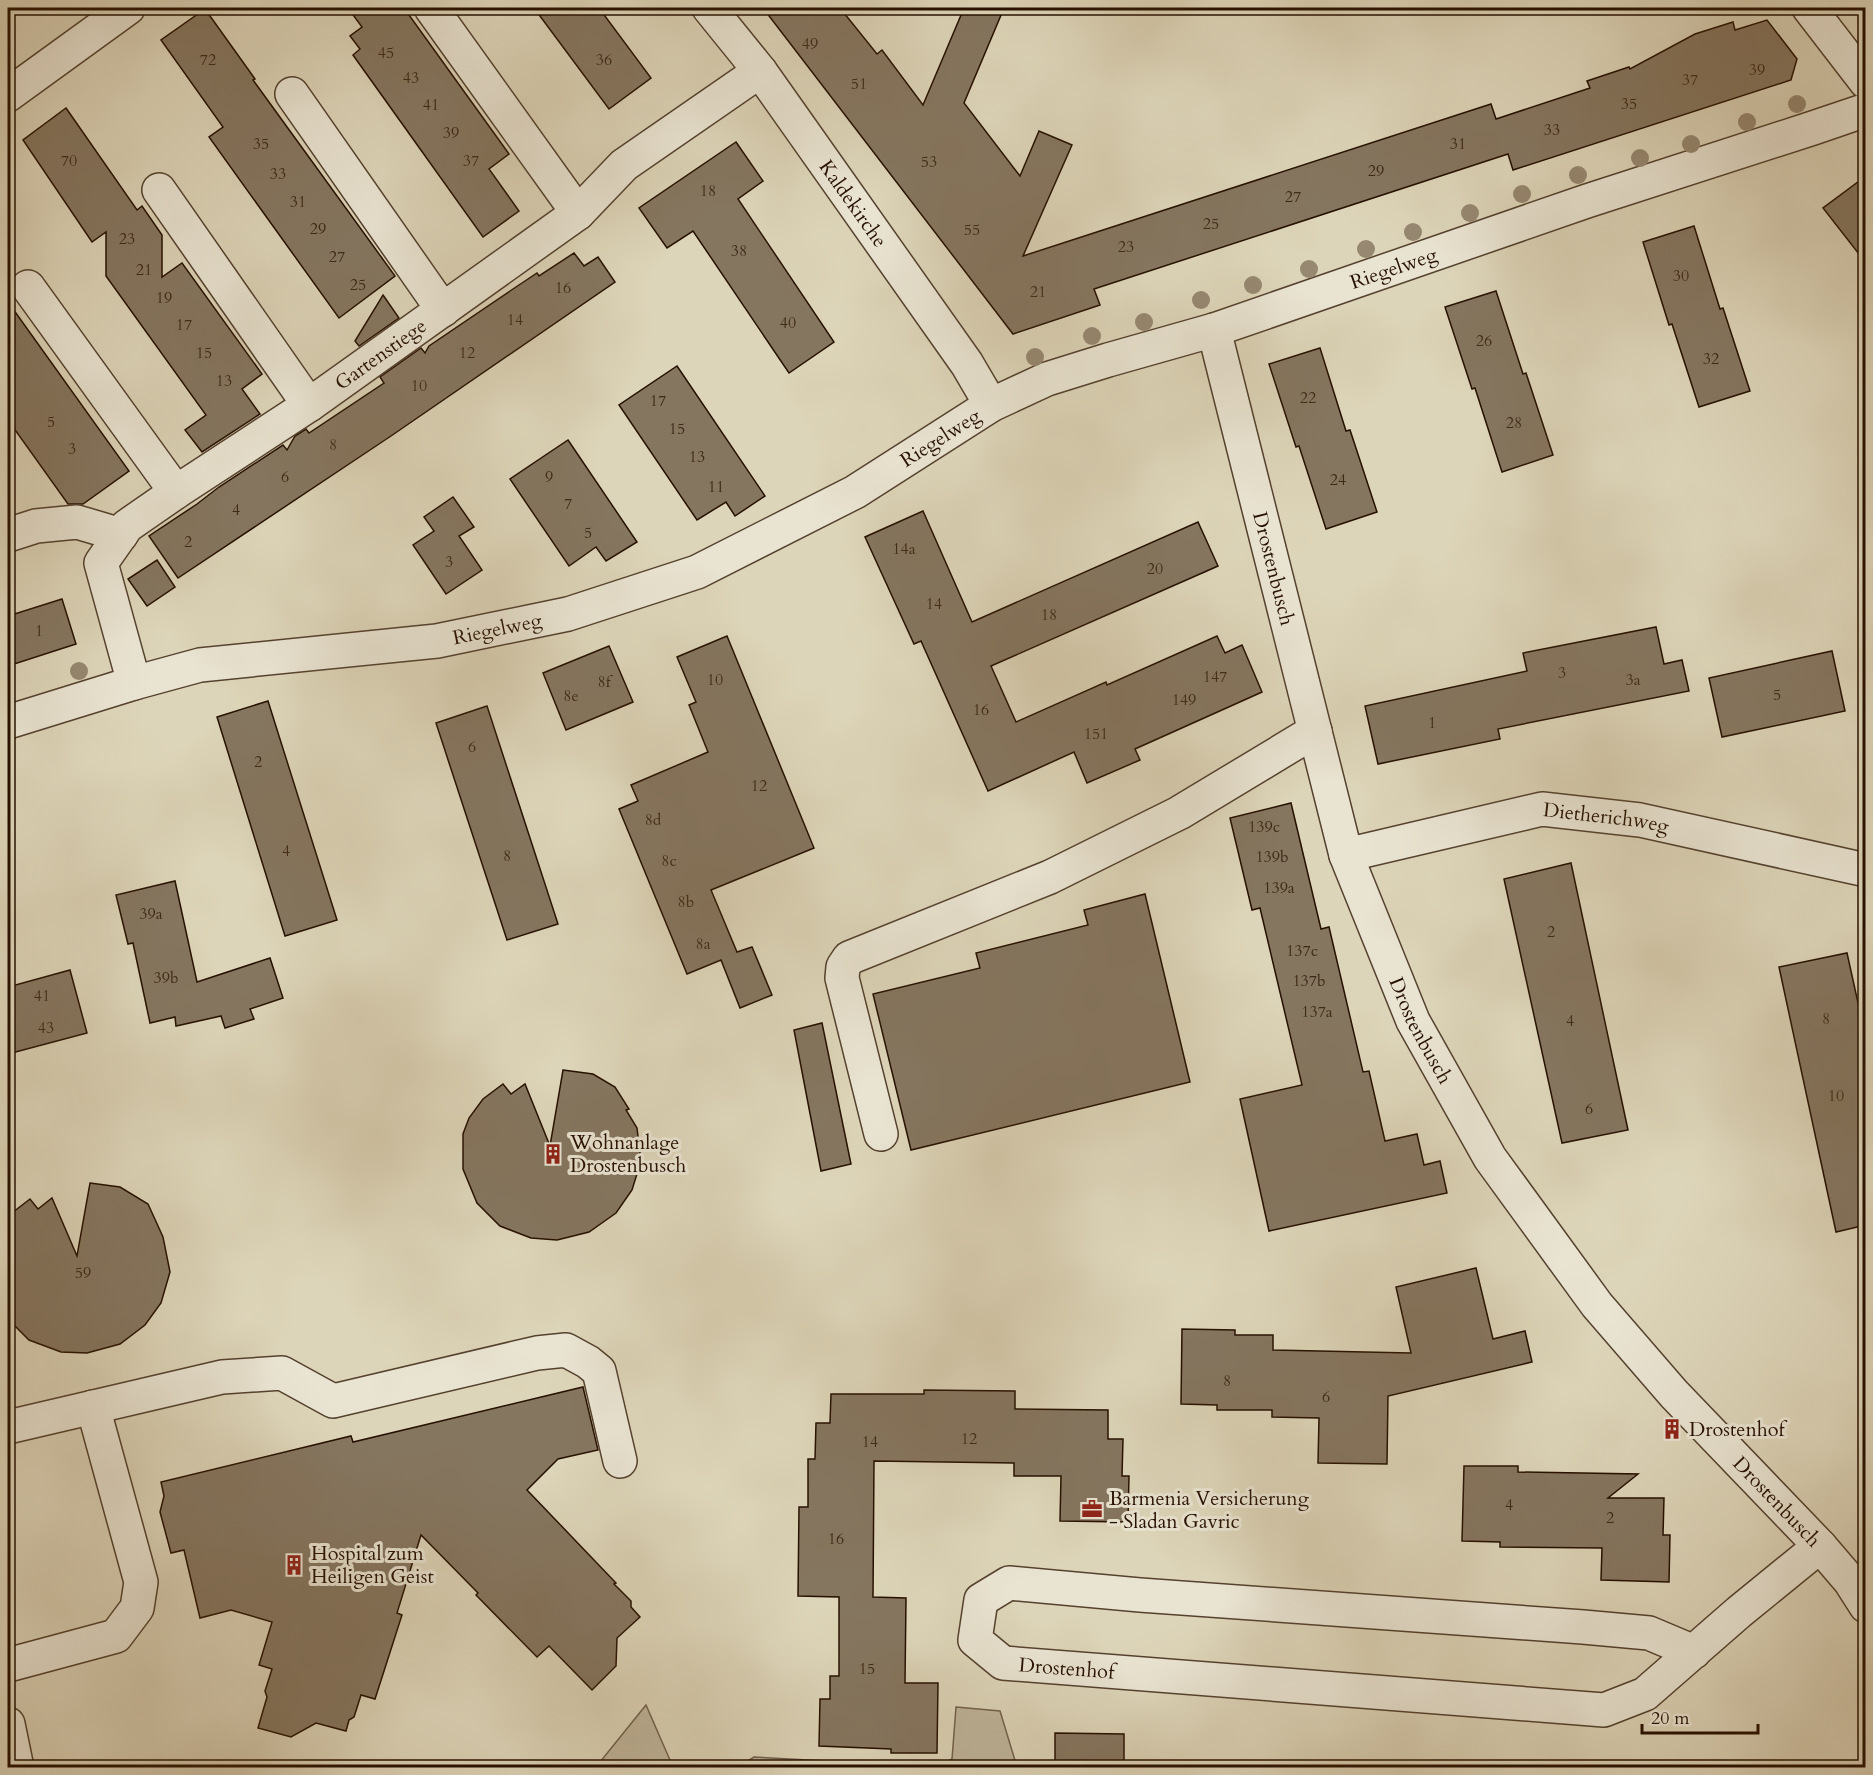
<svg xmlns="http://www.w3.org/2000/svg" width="1873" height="1775" font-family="Cardo,serif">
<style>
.green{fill:#beb49a;stroke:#72624d;stroke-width:1.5}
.building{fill:#857660;stroke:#261000;stroke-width:1.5}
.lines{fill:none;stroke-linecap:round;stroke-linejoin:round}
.minor-casing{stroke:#54412e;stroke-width:36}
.minor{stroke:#e9e4d2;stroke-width:33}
.tree{fill:#968871}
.labels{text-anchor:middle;stroke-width:6;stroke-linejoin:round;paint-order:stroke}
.number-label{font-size:16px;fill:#3e2a18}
.street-label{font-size:20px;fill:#261000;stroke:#e9e4d2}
.poi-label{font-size:20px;fill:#261000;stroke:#e9e4d2;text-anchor:start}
</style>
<rect width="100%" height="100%" fill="#ddd5b9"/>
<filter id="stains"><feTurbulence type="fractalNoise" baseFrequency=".00333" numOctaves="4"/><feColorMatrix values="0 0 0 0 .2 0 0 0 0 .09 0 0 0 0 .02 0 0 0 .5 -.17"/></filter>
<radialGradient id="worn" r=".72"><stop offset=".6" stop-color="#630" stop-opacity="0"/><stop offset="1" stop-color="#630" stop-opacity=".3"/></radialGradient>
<!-- green -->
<g class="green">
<path d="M646 1705 673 1767H596Z"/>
<path d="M956 1707 1000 1711 1017 1767H738L754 1757 937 1767 952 1759Z"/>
</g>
<!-- building -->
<g class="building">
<path d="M348 8H404L509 154 489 169 519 211 483 237 353 55 360 49 350 36 362 27Z"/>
<path d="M534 8H599L651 78 609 109Z"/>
<path d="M763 8H840L877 54 882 50 923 105 964 8H1004L964 103 1020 176 1039 131 1072 145 1023 256 1491 104 1496 119 1590 88 1587 81 1629 67 1630 69 1695 34 1733 22 1735 30 1767 20 1797 59 1791 80 1513 170 1508 154 1094 289 1100 305 1013 334Z"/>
<path d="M205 9 255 79 253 80 395 276 339 318 209 137 223 127 161 40Z"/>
<path d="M66 108 137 210 142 206 162 235V277L182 263 262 374 242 389 260 414 202 452 185 430 206 415 106 276V232L92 242 23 140Z"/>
<path d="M736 142 763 181 738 199 834 342 789 373 693 231 667 248 639 208Z"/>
<path d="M1866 176V263L1823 208Z"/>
<path d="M1694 226 1720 309 1723 308 1750 391 1699 407 1672 324 1669 325 1643 242Z"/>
<path d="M574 253 584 266 598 257 615 282 391 436 178 578 149 536 197 504 219 487 283 445 287 450 295 436 306 429 309 433 384 383 380 377 421 348 425 353 429 346 510 291 537 273 539 276Z"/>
<path d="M1496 291 1523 374 1526 373 1553 455 1502 472 1475 388 1472 389 1445 307Z"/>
<path d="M383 295 399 318 359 346 355 341Z"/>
<path d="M8 302 129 471 83 504H68L8 420Z"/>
<path d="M1320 348 1346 431 1350 430 1377 512 1326 529 1299 446 1296 447 1269 364Z"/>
<path d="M677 366 765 496 735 516 726 502 697 520 619 405Z"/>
<path d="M568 440 637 542 606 561 596 547 569 566 510 479Z"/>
<path d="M453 497 474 527 459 536 482 570 446 594 413 545 434 531 424 517Z"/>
<path d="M923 511 972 622 1198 522 1218 566 991 666 1016 722 1106 682 1107 685 1217 636 1225 653 1242 645 1262 692 1135 749 1140 760 1087 783 1074 752 988 791 921 641 914 644 865 537Z"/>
<path d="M157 560 175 587 147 606 128 579Z"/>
<path d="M62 599 76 644 8 666V616Z"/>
<path d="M1656 627 1664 664 1682 660 1689 691 1498 729 1500 739 1378 764 1365 706 1527 671 1523 653Z"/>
<path d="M727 636 814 848 711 890 737 952 752 947 772 995 740 1008 721 960 687 974 619 809 638 801 631 785 708 752 689 705 696 702 677 657Z"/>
<path d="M609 646 633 702 566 730 543 673Z"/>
<path d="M1832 651 1845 711 1722 737 1709 678Z"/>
<path d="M268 701 337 920 285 936 217 717Z"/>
<path d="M487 706 558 924 507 940 436 723Z"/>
<path d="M1291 803 1321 929 1329 927 1363 1072 1369 1071 1385 1141 1417 1134 1424 1165 1440 1161 1447 1193 1269 1231 1240 1099 1302 1085 1260 908 1252 910 1230 818Z"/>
<path d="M1571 863 1628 1130 1562 1143 1504 879Z"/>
<path d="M175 881 197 982 270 958 283 998 250 1009 254 1019 225 1028 221 1016 176 1026 175 1017 150 1023 133 943 128 944 116 895Z"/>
<path d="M1145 894 1190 1082 911 1150 873 994 980 968 976 953 1088 925 1084 910Z"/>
<path d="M1847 953 1866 1039V1225L1836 1232 1779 967Z"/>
<path d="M70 970 87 1033 8 1054V987Z"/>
<path d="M822 1023 851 1164 821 1171 794 1030Z"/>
<path d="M563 1070 593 1074 615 1087 629 1109 626 1110 637 1128 641 1161 632 1190 616 1213 589 1232 557 1240 531 1238 500 1226 477 1203 463 1169V1134L469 1118 483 1099 503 1084 511 1094 525 1084 550 1146Z"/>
<path d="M90 1183 120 1187 148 1204 163 1237 170 1272 161 1303 145 1325 120 1344 87 1353 61 1352 29 1340 8 1319V1216L30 1199 38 1209 52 1198 77 1256Z"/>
<path d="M1476 1268 1493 1339 1525 1331 1532 1362 1388 1396 1387 1464 1318 1463 1319 1418 1272 1417V1410H1217V1405L1181 1404 1182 1329 1235 1330V1335H1273V1350L1411 1353 1396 1287Z"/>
<path d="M583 1387 598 1450 558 1459 527 1490 616 1583 614 1584 631 1601V1607L640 1617 617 1638 616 1666 592 1690 549 1646 537 1657 476 1595 478 1593 421 1535 397 1613 402 1615 375 1699 361 1695 354 1717 349 1720 346 1731 316 1723 291 1737 258 1728 267 1697 265 1691 272 1669 259 1665 272 1622 231 1610 200 1618 184 1550 171 1553 160 1512 164 1496 161 1482 351 1436 353 1442Z"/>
<path d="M924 1390 1015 1391V1409L1108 1410V1439H1123L1122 1476H1129L1128 1522 1060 1521 1061 1476H1014V1463L874 1461 873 1597 906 1598 905 1683H938L937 1753H891V1749L819 1746 820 1699H830V1676H839V1597L798 1596 799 1507H808V1459H815L816 1423H830L831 1394H924Z"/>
<path d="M1464 1466H1518V1472L1638 1474 1608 1498H1664L1663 1535H1670L1669 1582 1601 1580 1602 1548 1500 1547V1542L1462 1541Z"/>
<path d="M1055 1733 1124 1734V1767H1055Z"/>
</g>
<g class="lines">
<!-- minor casing -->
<g class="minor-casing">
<g id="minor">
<path d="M431 8 578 213"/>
<path id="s1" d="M709 8 760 71 967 364 991 405"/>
<path d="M1809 8 1866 82"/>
<path d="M292 94 443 310"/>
<path d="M8 95 128 8"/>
<path d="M159 190 309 405"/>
<path d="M28 287 176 492"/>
<path id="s2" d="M1214 330 1346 855 1413 1021 1490 1158 1597 1305 1674 1394 1820 1546 1850 1581 1866 1606"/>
<path d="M8 535 36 526 77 522 121 535"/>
<path id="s3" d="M134 683 101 563 127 526 176 492 309 405 578 213 624 165 760 71"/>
<path id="s4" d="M8 722 134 683 200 665 437 641 568 614 697 572 855 492 991 405 1047 379 1108 360 1214 330 1587 201 1813 128 1866 110"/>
<path id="s5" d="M1346 855 1542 809 1640 820 1866 870"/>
<path d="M881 1134 842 978 843 967 849 958 1050 877 1179 813 1315 731"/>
<path d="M8 1427 222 1377 282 1373 333 1401 537 1353 566 1350 588 1362 599 1371 620 1461"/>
<path id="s6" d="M1694 1652 1649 1633 1583 1627 1140 1595 1009 1583 981 1600 975 1640 1003 1663 1604 1710 1645 1694 1739 1612 1820 1546"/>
<path d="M8 1665 116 1636 137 1608 141 1582 93 1407"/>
<path d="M8 1724 17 1768"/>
</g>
</g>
<!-- minor -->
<use href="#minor" class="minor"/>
</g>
<!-- trees -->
<g class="tree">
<circle cx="1797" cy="104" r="9"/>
<circle cx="1747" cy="122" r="9"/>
<circle cx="1691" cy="144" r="9"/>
<circle cx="1640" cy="158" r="9"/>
<circle cx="1578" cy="175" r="9"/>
<circle cx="1522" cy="194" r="9"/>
<circle cx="1470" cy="213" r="9"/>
<circle cx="1413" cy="232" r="9"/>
<circle cx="1366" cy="249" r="9"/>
<circle cx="1309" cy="269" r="9"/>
<circle cx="1253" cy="285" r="9"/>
<circle cx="1201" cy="300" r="9"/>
<circle cx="1144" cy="322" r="9"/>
<circle cx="1092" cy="336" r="9"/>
<circle cx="1035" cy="357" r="9"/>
<circle cx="79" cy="671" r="9"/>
</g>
<!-- icons -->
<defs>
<g id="building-bare" transform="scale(1.62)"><path d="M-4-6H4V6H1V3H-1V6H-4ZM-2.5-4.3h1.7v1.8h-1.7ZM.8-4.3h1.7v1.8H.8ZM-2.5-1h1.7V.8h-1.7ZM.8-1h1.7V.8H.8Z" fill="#8f2418" stroke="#e9e4d2" stroke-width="2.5" paint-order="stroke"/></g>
<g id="office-bare" transform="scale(1.62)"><path d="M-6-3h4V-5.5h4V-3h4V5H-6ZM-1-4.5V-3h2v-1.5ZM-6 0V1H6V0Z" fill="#8f2418" stroke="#e9e4d2" stroke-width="2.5" paint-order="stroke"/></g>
</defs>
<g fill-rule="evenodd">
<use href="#building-bare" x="553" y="1154"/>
<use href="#building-bare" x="1672" y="1429"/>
<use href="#office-bare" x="1092" y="1509"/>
<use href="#building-bare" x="294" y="1565"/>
</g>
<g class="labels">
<!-- number labels -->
<g class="number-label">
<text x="810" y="49">49</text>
<text x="386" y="58">45</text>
<text x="208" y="65">72</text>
<text x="604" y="65">36</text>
<text x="1757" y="75">39</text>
<text x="411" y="83">43</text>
<text x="1690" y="85">37</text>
<text x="859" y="89">51</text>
<text x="1629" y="109">35</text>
<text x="431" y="110">41</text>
<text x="1552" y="135">33</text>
<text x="451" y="138">39</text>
<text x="261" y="149">35</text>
<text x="1458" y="149">31</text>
<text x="69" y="166">70</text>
<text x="471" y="166">37</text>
<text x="929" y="167">53</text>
<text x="1376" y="176">29</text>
<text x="278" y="179">33</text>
<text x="708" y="196">18</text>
<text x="1293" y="202">27</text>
<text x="298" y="207">31</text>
<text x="1211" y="229">25</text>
<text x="318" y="234">29</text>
<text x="972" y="235">55</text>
<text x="127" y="244">23</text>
<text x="1126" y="252">23</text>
<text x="739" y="256">38</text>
<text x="337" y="262">27</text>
<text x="144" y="275">21</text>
<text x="1681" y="281">30</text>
<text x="358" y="290">25</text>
<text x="563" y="293">16</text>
<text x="1038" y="297">21</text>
<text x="164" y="303">19</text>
<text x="515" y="325">14</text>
<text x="788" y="328">40</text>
<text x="184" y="330">17</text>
<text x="1484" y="346">26</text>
<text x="204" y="358">15</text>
<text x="467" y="358">12</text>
<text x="1711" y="364">32</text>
<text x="224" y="386">13</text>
<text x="419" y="391">10</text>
<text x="1308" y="403">22</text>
<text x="658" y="406">17</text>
<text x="51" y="427">5</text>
<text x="1514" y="428">28</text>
<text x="677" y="434">15</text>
<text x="333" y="450">8</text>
<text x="72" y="454">3</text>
<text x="697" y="462">13</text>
<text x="285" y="482">6</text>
<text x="549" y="482">9</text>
<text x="1338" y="485">24</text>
<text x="716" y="492">11</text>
<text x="568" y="509">7</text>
<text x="236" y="515">4</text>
<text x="588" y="538">5</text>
<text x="188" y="547">2</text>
<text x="904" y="554">14a</text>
<text x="449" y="567">3</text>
<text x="1155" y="574">20</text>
<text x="934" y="609">14</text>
<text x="1049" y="620">18</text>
<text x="39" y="636">1</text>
<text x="1562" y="678">3</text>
<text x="1215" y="682">147</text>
<text x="715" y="685">10</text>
<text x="1633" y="685">3a</text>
<text x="604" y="687">8f</text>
<text x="1777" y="700">5</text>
<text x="571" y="701">8e</text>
<text x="1184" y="705">149</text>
<text x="981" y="715">16</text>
<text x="1432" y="728">1</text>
<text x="1096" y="739">151</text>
<text x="472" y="752">6</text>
<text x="258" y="767">2</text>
<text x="759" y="791">12</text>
<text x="653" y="825">8d</text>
<text x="1264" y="832">139c</text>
<text x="286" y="856">4</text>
<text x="507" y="861">8</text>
<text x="1272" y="862">139b</text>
<text x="669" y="866">8c</text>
<text x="1279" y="893">139a</text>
<text x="686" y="907">8b</text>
<text x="151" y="919">39a</text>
<text x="1551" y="937">2</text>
<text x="703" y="949">8a</text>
<text x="1302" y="956">137c</text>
<text x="166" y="983">39b</text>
<text x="1309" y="986">137b</text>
<text x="42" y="1001">41</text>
<text x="1317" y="1017">137a</text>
<text x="1826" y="1024">8</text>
<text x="1570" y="1026">4</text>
<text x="46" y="1033">43</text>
<text x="1836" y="1101">10</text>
<text x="1589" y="1114">6</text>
<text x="83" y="1278">59</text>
<text x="1227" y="1386">8</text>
<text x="1326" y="1402">6</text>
<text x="969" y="1444">12</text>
<text x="870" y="1447">14</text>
<text x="1509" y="1510">4</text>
<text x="1610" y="1523">2</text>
<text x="836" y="1544">16</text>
<text x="867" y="1674">15</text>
</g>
<!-- street labels -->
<g class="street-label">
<text dy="7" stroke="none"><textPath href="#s1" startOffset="243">Kaldekirche</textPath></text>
<text dy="7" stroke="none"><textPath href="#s4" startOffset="1472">Riegelweg</textPath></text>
<text dy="7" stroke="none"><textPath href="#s3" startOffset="476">Gartenstiege</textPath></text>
<text dy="7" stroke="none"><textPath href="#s4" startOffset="986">Riegelweg</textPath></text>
<text dy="7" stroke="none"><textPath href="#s2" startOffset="246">Drostenbusch</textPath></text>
<text dy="7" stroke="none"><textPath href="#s4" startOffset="500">Riegelweg</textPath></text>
<text dy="7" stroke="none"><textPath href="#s5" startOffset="266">Dietherichweg</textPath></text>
<text dy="7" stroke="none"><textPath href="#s2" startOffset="732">Drostenbusch</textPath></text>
<text dy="7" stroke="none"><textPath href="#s2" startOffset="1326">Drostenbusch</textPath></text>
<text dy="7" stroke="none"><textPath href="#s6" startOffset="864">Drostenhof</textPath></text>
</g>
<!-- poi labels -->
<g class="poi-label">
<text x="570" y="1149">Wohnanlage<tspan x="570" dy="23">Drostenbusch</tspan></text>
<text x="1689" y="1436">Drostenhof</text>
<text x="1109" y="1505">Barmenia Versicherung<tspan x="1109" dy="23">- Sladan Gavric</tspan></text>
<text x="311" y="1560">Hospital zum<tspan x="311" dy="23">Heiligen Geist</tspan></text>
</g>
</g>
<!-- margin -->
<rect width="1873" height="1775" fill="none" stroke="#ddd5b9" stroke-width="30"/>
<rect x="9" y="9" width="1855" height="1757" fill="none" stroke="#261000" stroke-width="3"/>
<rect x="15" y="15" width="1843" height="1745" fill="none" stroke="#261000" stroke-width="1.5"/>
<!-- scale -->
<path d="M1642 1724v9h116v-9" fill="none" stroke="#261000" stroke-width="3"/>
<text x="1651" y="1724" font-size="18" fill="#261000" stroke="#e9e4d2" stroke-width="4.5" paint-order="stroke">20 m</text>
<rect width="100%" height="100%" filter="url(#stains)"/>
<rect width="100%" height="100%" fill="url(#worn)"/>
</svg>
